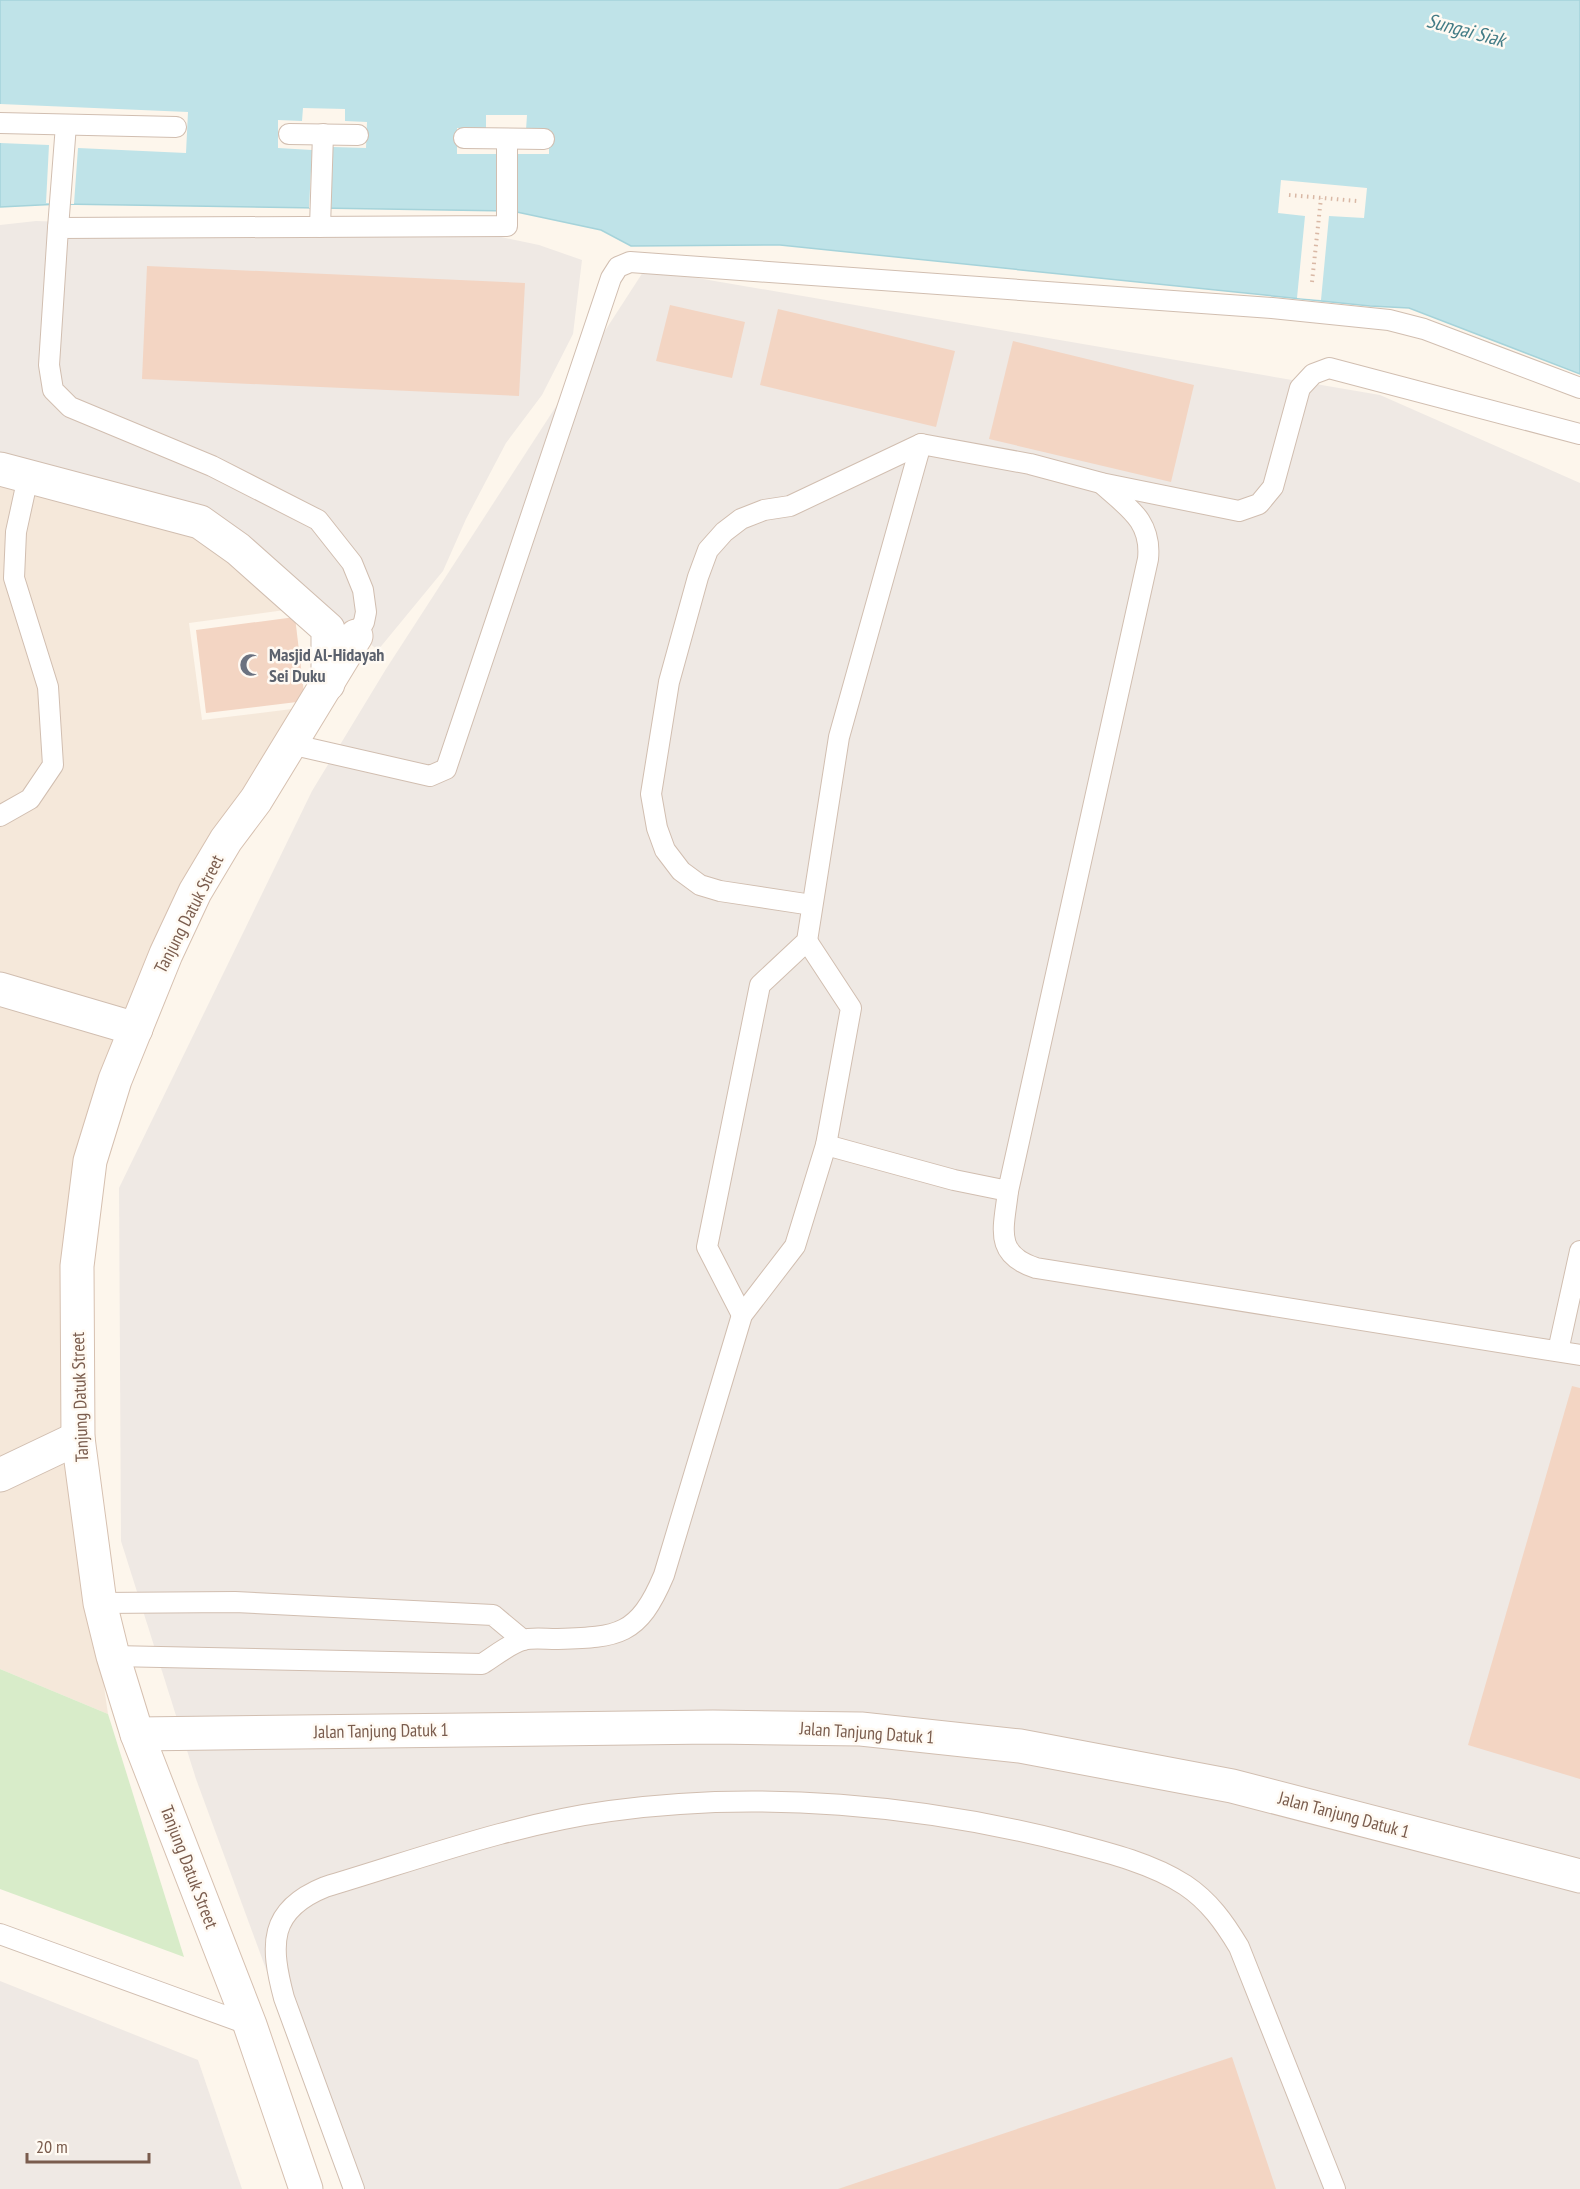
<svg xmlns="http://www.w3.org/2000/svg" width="1580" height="2189" font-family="'PT Sans Narrow',sans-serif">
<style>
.residential{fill:#f5e8da}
.industrial{fill:#efe9e4}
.green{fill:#d8ecc9}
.water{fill:#bfe3e8;stroke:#a5d3da;stroke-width:1.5}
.pier{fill:#fdf6ec}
.building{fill:#f3d5c3}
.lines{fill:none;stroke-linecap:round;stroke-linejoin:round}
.lane-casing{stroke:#d1beb0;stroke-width:22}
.street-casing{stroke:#d1beb0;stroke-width:35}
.secondary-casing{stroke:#d6c0b0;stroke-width:35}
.path{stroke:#d9b8a5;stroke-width:4;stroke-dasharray:1.5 4.5;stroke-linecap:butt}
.lane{stroke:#fff;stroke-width:20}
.street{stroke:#fff;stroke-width:33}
.secondary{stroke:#fff;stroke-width:33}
.labels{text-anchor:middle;stroke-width:5;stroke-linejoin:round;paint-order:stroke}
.worship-label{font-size:18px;font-weight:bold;fill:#5b616d;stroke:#fffaf3;text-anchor:start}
.street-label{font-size:18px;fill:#7a5c4d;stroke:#fffaf3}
.water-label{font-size:20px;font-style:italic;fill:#437c86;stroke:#fffaf3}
</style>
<rect width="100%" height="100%" fill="#fdf6ec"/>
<!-- residential -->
<path class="residential" d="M0 456 206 518 314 606 189 623 202 720 292 709 293 723 77 1158 100 1659 108 1714 0 1669Z"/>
<!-- industrial -->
<g class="industrial">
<path d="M36 221 501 237 539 245 582 260 573 334 542 395 506 443 466 519 443 571 378 650 206 518 0 456V225Z"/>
<path d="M645 269 1380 395 1580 483V2189H347L196 1779 121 1541 119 1188 312 791 386 669Z"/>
<path d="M0 1981 198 2060 242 2189H0Z"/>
</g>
<!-- green -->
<path class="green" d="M0 1669 108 1714 184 1957 0 1889Z"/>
<!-- water -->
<path class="water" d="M0 0H1580V374L1409 308 1370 306 780 245 631 246 601 230 512 211 60 204 0 207Z"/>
<!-- pier -->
<g class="pier">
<path d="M0 104 188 112 186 153 78 148 74 204 46 203 49 145 0 143Z"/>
<path d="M303 108 345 109V121L367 122 366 148 333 147 331 209 309 208 312 150 278 148V120L302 121Z"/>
<path d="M486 115H527L526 130H549V154H457V128H486Z"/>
<path d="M1281 180 1367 188 1364 218 1329 216 1321 300 1297 298 1305 216 1278 213Z"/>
</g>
<!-- building -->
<g class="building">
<path d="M147 266 525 283 519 396 142 379Z"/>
<path d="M670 305 745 322 732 378 656 361Z"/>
<path d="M778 309 955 351 936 427 760 385Z"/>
<path d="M1013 341 1194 385 1171 482 989 439Z"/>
<path d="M295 617 305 701 206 713 196 630Z"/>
<path d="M1572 1386 1580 1388V1779L1468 1745Z"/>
<path d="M1232 2057 1276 2189H838Z"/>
</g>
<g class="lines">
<!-- lane casing -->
<g class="lane-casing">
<g id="lane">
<path d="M0 123 176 127"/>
<path d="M289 134 358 135"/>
<path d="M464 138 544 139"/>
<path d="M320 227 323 134"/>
<path d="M58 228 66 125"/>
<path d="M356 636 364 622 366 612 363 590 352 563 318 520 212 466 70 407 53 390 49 365 58 228 507 226V139"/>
<path d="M290 744 430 776 446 769 611 278 618 267 630 262 1272 308 1389 320 1424 329 1580 388"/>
<path d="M0 816 30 799 53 765 48 687 14 578 16 532 28 477"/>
<path d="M812 905 720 891 700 885 681 871 665 850 657 828 651 794 669 682 698 577 708 550 724 532 741 519 764 510 790 506 921 444"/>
<path d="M826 1145 954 1180 1008 1191 1148 559C1152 520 1127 507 1101 483"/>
<path d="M1008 1191C1004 1228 993 1254 1036 1268L1580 1355"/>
<path d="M742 1315 707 1247 760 985 807 941 839 737 921 444 1030 464 1101 483 1239 511 1259 504 1273 487 1300 388 1313 374 1329 368 1580 434"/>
<path d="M1558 1351 1580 1251"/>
<path d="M100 1603 235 1602 493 1615 523 1640"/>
<path d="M113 1656 482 1664C495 1656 509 1644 523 1640 532 1637 546 1639 556 1639 618 1637 638 1637 664 1575L742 1315 795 1246 826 1145 851 1008 807 941"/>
<path d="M0 1934 250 2025"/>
<path d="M354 2189 284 1998C270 1945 268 1910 325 1887 419 1859 513 1824 610 1811 759 1790 922 1805 1067 1842 1106 1852 1151 1863 1185 1885 1209 1901 1224 1922 1239 1947L1335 2189"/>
</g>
</g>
<!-- street casing -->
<g class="street-casing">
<g id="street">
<path d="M0 469 200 522 238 549 328 629V684"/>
<path d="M0 989 136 1029"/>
<path d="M0 1475 78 1438"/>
<path d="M137 1734 713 1727 861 1729 1020 1746 1232 1786 1580 1876"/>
</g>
</g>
<!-- secondary casing -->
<g class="secondary-casing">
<path id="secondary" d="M306 2189 250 2025 137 1734 113 1656 100 1603 78 1438 77 1266 90 1161 115 1080 166 954 195 892 226 840 256 800 356 636"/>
</g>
<!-- path -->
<g class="path">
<path d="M1289 195 1357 201"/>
<path d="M1312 282 1321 198"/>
</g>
<!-- lane -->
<use href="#lane" class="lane"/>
<!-- street -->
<use href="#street" class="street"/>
<!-- secondary -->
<use href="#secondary" class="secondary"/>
</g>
<!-- icons -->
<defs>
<g id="mosque-bare" transform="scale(1.8)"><path d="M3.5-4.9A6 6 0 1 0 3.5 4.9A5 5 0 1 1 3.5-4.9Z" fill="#6b7280" stroke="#fffaf3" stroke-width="2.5" paint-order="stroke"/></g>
</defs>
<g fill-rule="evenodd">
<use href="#mosque-bare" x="251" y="665"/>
</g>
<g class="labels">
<!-- worship labels -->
<g class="worship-label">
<text x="269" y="661">Masjid Al-Hidayah<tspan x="269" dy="21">Sei Duku</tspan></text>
</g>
<!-- street labels -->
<g class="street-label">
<text transform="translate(189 914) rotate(-63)" y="6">Tanjung Datuk Street</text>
<text transform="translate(80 1397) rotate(-92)" y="6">Tanjung Datuk Street</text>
<text transform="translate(381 1731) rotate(-1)" y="6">Jalan Tanjung Datuk 1</text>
<text transform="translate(867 1733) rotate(4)" y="6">Jalan Tanjung Datuk 1</text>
<text transform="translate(1344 1815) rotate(15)" y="6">Jalan Tanjung Datuk 1</text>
<text transform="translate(189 1867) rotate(69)" y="6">Tanjung Datuk Street</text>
</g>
<!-- water labels -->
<g class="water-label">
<text transform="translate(1466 30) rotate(15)" y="7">Sungai Siak</text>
</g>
</g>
<!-- scale -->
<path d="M27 2153v9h122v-9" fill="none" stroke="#7a5c4d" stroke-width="3"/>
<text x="36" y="2153" font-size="18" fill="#7a5c4d" stroke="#fffaf3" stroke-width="4.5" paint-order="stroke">20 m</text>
</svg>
